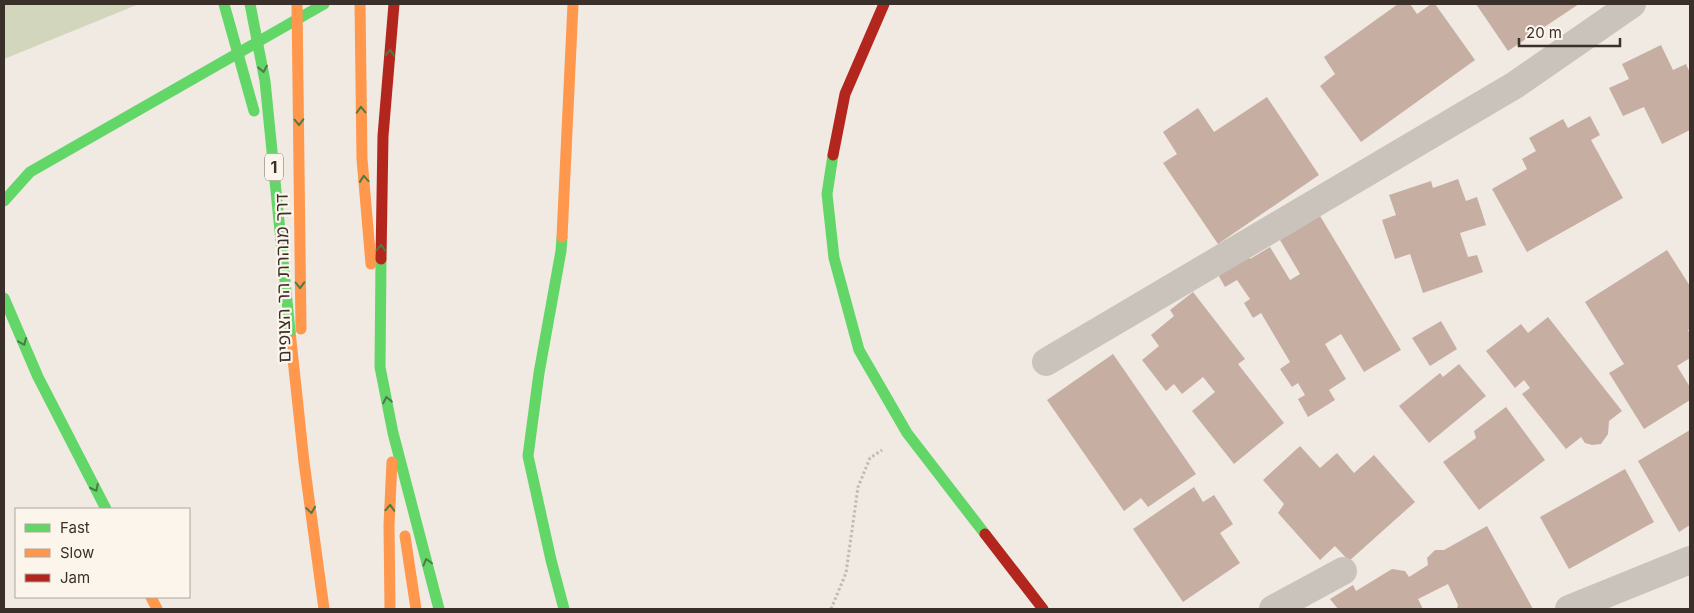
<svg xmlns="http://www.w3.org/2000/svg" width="1694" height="613" font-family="Inter,'Noto Sans Hebrew',sans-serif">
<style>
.green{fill:#d1d6bc}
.building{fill:#c6aea3}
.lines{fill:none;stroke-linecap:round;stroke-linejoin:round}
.path{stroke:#c2bbb5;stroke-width:3;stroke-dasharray:2.5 2.5;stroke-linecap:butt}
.street{stroke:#cac3bc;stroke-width:28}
.fast{stroke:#63d668;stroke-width:11}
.slow{stroke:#ff974d;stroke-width:11}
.jam{stroke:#b3261e;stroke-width:11}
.fast-bridge{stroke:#63d668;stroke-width:11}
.slow-bridge{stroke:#ff974d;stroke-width:11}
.oneway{stroke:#4d7a45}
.labels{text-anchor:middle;stroke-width:4.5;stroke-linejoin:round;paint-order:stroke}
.shield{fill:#fcf5ec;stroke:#756a64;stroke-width:1}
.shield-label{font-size:16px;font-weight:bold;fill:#3b2f29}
.street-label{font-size:18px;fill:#3b2f29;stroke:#fcf5ec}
</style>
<rect width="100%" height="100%" fill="#f0eae3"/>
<!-- green -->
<path class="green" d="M4 4H139L4 59Z"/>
<!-- building -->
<g class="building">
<path d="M1398 4H1410L1417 14 1431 4H1435L1475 60 1361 142 1320 86 1335 74 1324 57Z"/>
<path d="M1476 4H1579L1508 51Z"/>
<path d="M1661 45 1673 70 1686 64 1690 73V130L1662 144 1644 107 1623 116 1609 88 1629 79 1622 64Z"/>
<path d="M1267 97 1319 175 1218 244 1163 163 1177 154 1163 132 1198 108 1214 132Z"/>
<path d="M1590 116 1600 135 1591 140 1623 198 1527 252 1492 189 1527 169 1522 159 1536 151 1529 138 1563 119 1568 128Z"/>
<path d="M1458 179 1466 201 1477 197 1486 225 1460 233 1468 257 1477 255 1483 272 1423 293 1410 254 1395 259 1382 220 1396 215 1389 195 1431 181 1433 188Z"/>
<path d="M1320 216 1401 350 1364 372 1341 334 1325 344 1346 379 1329 390 1335 400 1308 417 1298 399 1305 395 1298 383 1292 387 1280 369 1290 362 1261 313 1253 318 1244 303 1250 299 1237 280 1225 287 1216 271 1246 254 1250 259 1270 247 1290 280 1300 274 1280 240Z"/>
<path d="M1667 250 1690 286V329L1688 330 1690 334V358L1677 366 1690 387V400L1644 429 1609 373 1624 364 1585 302Z"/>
<path d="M1193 292 1245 359 1238 364 1284 423 1234 464 1192 411 1215 392 1203 377 1182 394 1174 384 1166 391 1142 360 1159 346 1151 335 1174 316 1170 310Z"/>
<path d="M1548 317 1622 411 1609 421 1608 434 1601 444 1592 445 1585 443 1581 437 1566 449 1522 394 1530 388 1524 380 1515 388 1486 351 1521 324 1528 333Z"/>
<path d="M1441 321 1457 349 1430 366 1412 338Z"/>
<path d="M1113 354 1196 474 1148 507 1141 498 1124 511 1047 400Z"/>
<path d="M1459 364 1486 396 1429 443 1399 406 1440 373 1443 377Z"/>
<path d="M1506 407 1545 460 1479 510 1443 462 1476 438 1474 431Z"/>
<path d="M1690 430V525L1679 532 1638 461Z"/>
<path d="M1300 446 1320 468 1337 453 1354 473 1374 455 1415 502 1349 561 1335 546 1320 560 1278 513 1284 504 1263 480Z"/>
<path d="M1625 469 1654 522 1569 569 1540 517Z"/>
<path d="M1194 487 1203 502 1214 495 1233 524 1220 533 1240 563 1183 602 1133 529Z"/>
<path d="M1487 526 1533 609H1457L1458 605 1448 584 1418 599 1423 609H1338L1330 599 1353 585 1356 591 1392 569 1405 571 1409 577 1428 565 1427 558 1435 550H1444Z"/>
</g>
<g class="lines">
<!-- path -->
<path class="path" d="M831 609 846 573 858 487 870 458 882 450"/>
<!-- street -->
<g class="street">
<path d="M1046 362 1515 85 1632 4"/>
<path d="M1273 609 1343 571"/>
<path d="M1569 609 1690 560"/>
</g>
<!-- fast -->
<g class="fast">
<path d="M833 155 827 194 834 258 859 350 907 433 985 534"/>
<path d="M4 201 30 172 324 4"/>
<path d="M562 237 561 251 539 373 528 456 551 560 564 609"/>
<path d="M381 259 380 367 393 433 439 609"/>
<path d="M4 298 38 377 106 509"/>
</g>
<!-- slow -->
<g class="slow">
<path d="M360 4 362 159 371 264"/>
<path d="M562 237 573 4"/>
<path d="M290 331 304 462 324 609"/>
<path d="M405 536 416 609"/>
<path d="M151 597 157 609"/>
<path d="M390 609 389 525 392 462"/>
</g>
<!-- jam -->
<g class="jam">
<path d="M833 155 845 94 884 4"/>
<path d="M381 259 383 136 394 4"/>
<path d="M985 534 1043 609"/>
</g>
<!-- fast-bridge -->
<g class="fast-bridge">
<path d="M224 4 254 111"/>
<path d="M250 4 265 81 290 331"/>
</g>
<!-- slow-bridge -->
<path class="slow-bridge" d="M297 4 301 329"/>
</g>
<!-- one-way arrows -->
<defs><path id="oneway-chevron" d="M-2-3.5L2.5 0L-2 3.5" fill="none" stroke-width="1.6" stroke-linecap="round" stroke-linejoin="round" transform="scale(1.25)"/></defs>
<g class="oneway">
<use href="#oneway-chevron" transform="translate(390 53) rotate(-85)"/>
<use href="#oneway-chevron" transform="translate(263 69) rotate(79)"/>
<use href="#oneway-chevron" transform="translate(361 110) rotate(-91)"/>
<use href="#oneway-chevron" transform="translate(299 122) rotate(89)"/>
<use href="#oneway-chevron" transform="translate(364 179) rotate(-95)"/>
<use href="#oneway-chevron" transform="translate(381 248) rotate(-89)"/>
<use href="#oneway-chevron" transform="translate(300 285) rotate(89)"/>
<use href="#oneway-chevron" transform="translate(23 342) rotate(67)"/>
<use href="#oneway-chevron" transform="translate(387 400) rotate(-101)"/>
<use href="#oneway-chevron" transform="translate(95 488) rotate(63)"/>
<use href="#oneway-chevron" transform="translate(390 508) rotate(-87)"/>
<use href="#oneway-chevron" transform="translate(311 510) rotate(82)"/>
<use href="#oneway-chevron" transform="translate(427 562) rotate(-105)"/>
</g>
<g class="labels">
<!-- shield labels -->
<rect class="shield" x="265" y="153.5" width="18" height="27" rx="4"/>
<g class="shield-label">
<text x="274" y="173">1</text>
</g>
<!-- street labels -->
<g class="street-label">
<text transform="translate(283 278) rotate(-91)" y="6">דרך מנהרת הר הצופים</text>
</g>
</g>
<!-- border -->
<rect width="1694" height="613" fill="none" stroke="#3b2f29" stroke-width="10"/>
<!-- legend -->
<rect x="15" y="508" width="175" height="90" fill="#fcf5ec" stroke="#afa69e"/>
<rect x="25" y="524" width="25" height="8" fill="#63d668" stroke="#afa69e"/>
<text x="60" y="533" font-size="15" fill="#3b2f29">Fast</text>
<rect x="25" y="549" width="25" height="8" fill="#ff974d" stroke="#afa69e"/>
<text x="60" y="558" font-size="15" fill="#3b2f29">Slow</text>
<rect x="25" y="574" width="25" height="8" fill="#b3261e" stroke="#afa69e"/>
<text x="60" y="583" font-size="15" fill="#3b2f29">Jam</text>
<!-- scale -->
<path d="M1519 38v8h101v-8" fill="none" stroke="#3b2f29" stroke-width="2.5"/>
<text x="1526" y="38" font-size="15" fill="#3b2f29" stroke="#fcf5ec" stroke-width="4" paint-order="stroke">20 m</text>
</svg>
